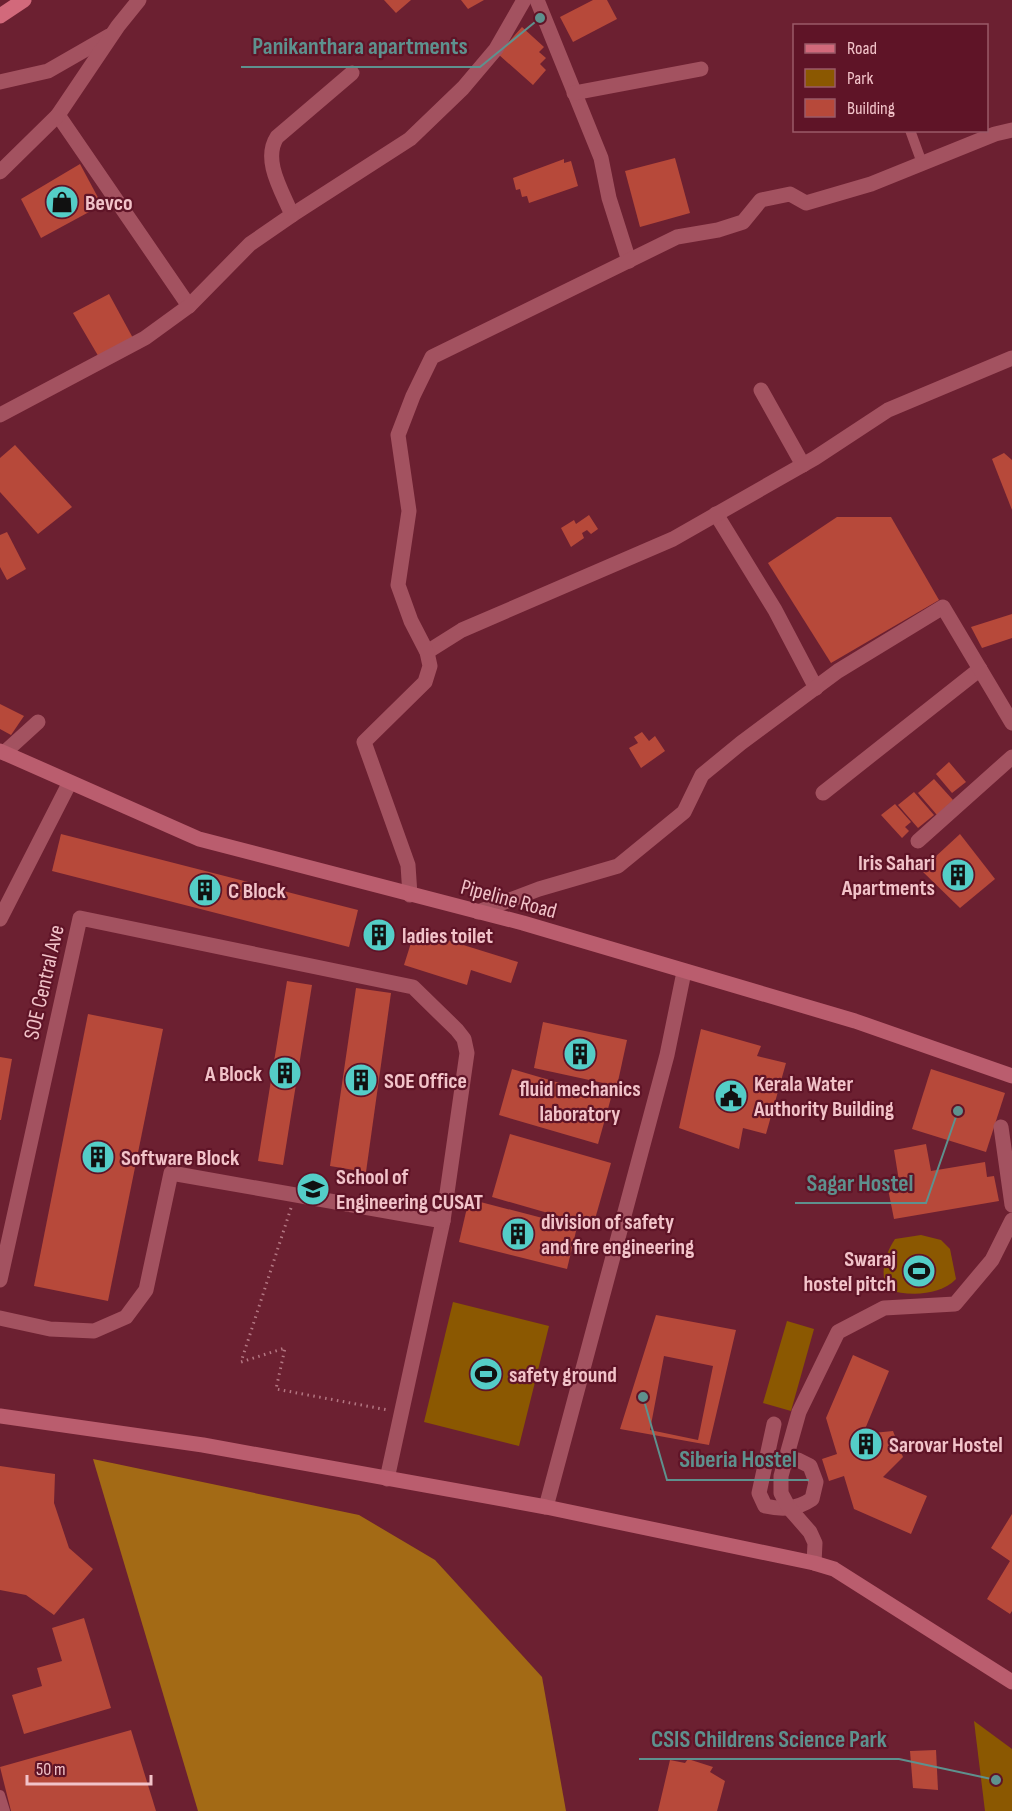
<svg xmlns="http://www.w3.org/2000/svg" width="1012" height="1811" font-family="'Sofia Sans Condensed',sans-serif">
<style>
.green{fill:#8b5801}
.forest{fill:#a36a15}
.building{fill:#b7493a;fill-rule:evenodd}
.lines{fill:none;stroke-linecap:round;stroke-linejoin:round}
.path{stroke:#b47783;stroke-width:3;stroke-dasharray:1.5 4.5;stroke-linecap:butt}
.lane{stroke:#a35260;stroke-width:10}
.street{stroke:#a35260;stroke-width:15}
.secondary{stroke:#ba5d6e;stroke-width:15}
.primary{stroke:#d2697b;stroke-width:15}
.labels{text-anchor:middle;stroke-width:4.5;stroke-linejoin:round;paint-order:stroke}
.poi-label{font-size:22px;font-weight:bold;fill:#f2c3c9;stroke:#5f1427;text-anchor:start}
.street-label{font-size:22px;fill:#f2c3c9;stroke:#5f1427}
.leader{fill:none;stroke:#5e918e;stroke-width:2}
.callout-dot{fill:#5e918e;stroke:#5f1427;stroke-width:2}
.callout-label{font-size:24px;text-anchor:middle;font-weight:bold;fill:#5e918e;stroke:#5f1427;stroke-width:4.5;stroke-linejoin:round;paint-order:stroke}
</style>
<rect width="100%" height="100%" fill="#6c2031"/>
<!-- green -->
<g class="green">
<path d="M921 1235 941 1240 950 1249 956 1279C940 1296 909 1296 888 1290 879 1273 885 1254 895 1239Z"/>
<path d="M453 1302 549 1326 519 1446 424 1422Z"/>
<path d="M787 1321 814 1329 791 1411 763 1403Z"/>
<path d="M974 1721 1012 1749V1811H985Z"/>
</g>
<!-- forest -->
<path class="forest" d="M93 1459 359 1515 435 1560 542 1677 566 1811H198Z"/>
<!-- building -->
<g class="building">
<path d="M384 0H411L396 13Z"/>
<path d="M461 0H484L468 9Z"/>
<path d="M593 0H607L617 19 573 42 560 17Z"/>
<path d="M522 27 544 47 539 52 546 58 540 64 546 70 533 85 498 54Z"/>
<path d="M675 158 690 213 640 227 625 171Z"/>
<path d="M564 159V163L571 161 578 186 529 203 527 196 522 197 520 189 516 190 513 178Z"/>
<path d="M80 164 102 205 41 238 21 199Z"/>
<path d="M109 294 134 340 100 359 73 313Z"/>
<path d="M15 445 72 507 38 534 0 492V458Z"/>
<path d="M1004 453 1012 460V510L992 459Z"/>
<path d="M589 515 598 529 591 534 587 530 582 533 584 538 571 547 561 528 574 520 576 524Z"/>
<path d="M837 517H891L939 600 831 663 768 563Z"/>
<path d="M7 532 26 569 7 580 0 567V535Z"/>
<path d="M1012 614V638L982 648 971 627Z"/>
<path d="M0 704 24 716 11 735 0 729Z"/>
<path d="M642 732 649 741 655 736 665 751 641 768 629 748 638 743 634 737Z"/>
<path d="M949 762 966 782 952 793 936 774Z"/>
<path d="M934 779 953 800 937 815 918 793Z"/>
<path d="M914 792 934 815 918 828 898 805Z"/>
<path d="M895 804 911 822 905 827 909 831 902 838 881 815Z"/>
<path d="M61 834 358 910 349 947 52 871Z"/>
<path d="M960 834 995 879 960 908 921 870Z"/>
<path d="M370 922 394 929 389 949 364 941Z"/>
<path d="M415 930 518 962 511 983 471 970 467 985 404 965Z"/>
<path d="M287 981 312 985 283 1165 258 1161Z"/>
<path d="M356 988 391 993 366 1172 330 1166Z"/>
<path d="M88 1014 163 1029 108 1301 34 1286Z"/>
<path d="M543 1022 627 1040 617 1086 534 1068Z"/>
<path d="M701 1029 761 1046 757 1056 786 1063 766 1134 743 1128 739 1149 679 1128Z"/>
<path d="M0 1057 12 1059 1 1120H0Z"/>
<path d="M512 1069 611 1098 598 1144 499 1115Z"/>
<path d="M931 1069 1005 1093 986 1152 912 1129Z"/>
<path d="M510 1134 611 1163 593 1226 492 1197Z"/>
<path d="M926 1144 931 1171 985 1162 987 1177 994 1176 999 1201 894 1219 887 1184 899 1181 894 1150Z"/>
<path d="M469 1199 577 1227 567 1269 459 1242Z"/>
<path d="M656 1315 736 1330 709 1445 620 1429ZM664 1356 713 1366 698 1440 650 1430Z"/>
<path d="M853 1355 889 1371 863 1434 893 1431 903 1457 883 1477 927 1496 911 1534 854 1509 844 1476 829 1481 822 1459 837 1454 826 1418Z"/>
<path d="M0 1466 55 1474 54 1503 69 1548 93 1569 54 1615 26 1595 0 1590Z"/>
<path d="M1012 1514V1611L1010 1614 987 1599 1010 1561 991 1548Z"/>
<path d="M84 1618 111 1708 24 1734 12 1695 42 1686 37 1668 62 1661 52 1628Z"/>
<path d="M131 1730 156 1811H11L0 1767Z"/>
<path d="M936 1750 938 1790 913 1788 910 1751Z"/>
<path d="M688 1759 713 1767 710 1772 725 1781 717 1811H658L670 1760 685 1763Z"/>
</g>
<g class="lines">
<!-- path -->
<path class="path" d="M291 1208 241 1362 285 1348 276 1389 388 1410"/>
<!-- lane -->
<g class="lane">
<path d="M910 130 922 163"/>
<path d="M0 1795 5 1811"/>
</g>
<!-- street -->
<g class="street">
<path d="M537 0 601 158 609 198 629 261"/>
<path d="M0 82 48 71 109 36"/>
<path d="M574 93 701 69"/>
<path d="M58 115 189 306"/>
<path d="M0 172 58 115 118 26 139 0"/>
<path d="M292 215 410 139 463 88 496 49 524 0"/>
<path d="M761 390 803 465"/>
<path d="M0 415 145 338 189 306 250 244 292 215C282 191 262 160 277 137L352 73"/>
<path d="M716 514 775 610 816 688"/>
<path d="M427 652 462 630 673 539 815 458 888 410 1012 358"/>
<path d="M4 753 38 722"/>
<path d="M823 793 980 669"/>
<path d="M918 841 1012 757"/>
<path d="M410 895 408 865 364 742 425 682 430 666 427 652 411 621 398 585 409 511 398 435 413 396 432 357 677 237 718 230 743 222 761 200 790 194 806 203 871 184 995 134 1012 130"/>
<path d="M478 912 539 889 618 866 684 812 702 775 741 743 838 671 943 607 1012 723"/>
<path d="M0 919 69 784"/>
<path d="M1001 1127 1012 1205"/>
<path d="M0 1280 80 918 413 987 457 1030 464 1039 467 1053 443 1221 387 1479"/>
<path d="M0 1318 50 1329 94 1331 126 1317 146 1290 171 1173 443 1221"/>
<path d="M774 1424 759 1493 765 1506C783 1510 797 1509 812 1499L816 1482 810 1466 798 1460 784 1462"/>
<path d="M546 1507 667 1055 684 972"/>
<path d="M814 1563 815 1543 810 1532 789 1508 781 1493V1476L799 1412 838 1332 884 1308 955 1304 992 1260 1012 1220"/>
</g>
<!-- secondary -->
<g class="secondary">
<path d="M0 751 199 839 523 923 855 1021 1012 1076"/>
<path d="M0 1416 203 1445 546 1507 814 1563 834 1569 1012 1682"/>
</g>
<!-- primary -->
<path class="primary" d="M0 16 24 0"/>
</g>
<!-- icons -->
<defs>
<g id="shop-disc" transform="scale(1.725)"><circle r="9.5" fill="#54cdc7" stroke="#5f1427"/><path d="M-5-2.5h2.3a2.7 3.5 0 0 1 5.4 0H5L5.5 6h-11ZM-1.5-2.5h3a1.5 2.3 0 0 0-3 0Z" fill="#111"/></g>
<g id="building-disc" transform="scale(1.725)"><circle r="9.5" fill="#54cdc7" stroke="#5f1427"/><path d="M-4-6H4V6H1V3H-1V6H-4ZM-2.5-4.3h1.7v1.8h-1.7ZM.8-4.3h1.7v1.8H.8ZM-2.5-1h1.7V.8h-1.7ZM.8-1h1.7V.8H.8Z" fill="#111"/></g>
<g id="civic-disc" transform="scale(1.725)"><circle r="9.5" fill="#54cdc7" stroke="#5f1427"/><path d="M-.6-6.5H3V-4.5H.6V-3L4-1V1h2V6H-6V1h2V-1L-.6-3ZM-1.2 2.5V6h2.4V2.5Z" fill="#111"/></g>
<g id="university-disc" transform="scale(1.725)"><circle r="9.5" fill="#54cdc7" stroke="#5f1427"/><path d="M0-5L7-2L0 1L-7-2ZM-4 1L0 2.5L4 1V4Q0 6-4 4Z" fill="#111"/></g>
<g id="stadium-disc" transform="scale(1.725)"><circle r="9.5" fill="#54cdc7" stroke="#5f1427"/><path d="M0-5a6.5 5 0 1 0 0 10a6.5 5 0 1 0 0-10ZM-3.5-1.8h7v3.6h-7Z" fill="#111"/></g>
</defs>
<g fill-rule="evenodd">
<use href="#shop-disc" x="62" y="202"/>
<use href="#building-disc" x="958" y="875"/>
<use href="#building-disc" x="205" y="890"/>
<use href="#building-disc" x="379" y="935"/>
<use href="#building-disc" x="580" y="1054"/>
<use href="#building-disc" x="285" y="1073"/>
<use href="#building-disc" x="361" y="1080"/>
<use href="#civic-disc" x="731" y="1096"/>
<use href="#building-disc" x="98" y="1157"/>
<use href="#university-disc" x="313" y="1189"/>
<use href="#building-disc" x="518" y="1234"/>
<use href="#stadium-disc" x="919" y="1271"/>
<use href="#stadium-disc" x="486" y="1374"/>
<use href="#building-disc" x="866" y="1444"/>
</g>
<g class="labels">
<!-- poi labels -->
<g class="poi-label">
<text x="85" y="210">Bevco</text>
<text x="935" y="870" text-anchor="end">Iris Sahari<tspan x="935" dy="25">Apartments</tspan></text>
<text x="228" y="898">C Block</text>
<text x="402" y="943">ladies toilet</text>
<text x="262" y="1081" text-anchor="end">A Block</text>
<text x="384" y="1088">SOE Office</text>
<text x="754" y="1091">Kerala Water<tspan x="754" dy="25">Authority Building</tspan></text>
<text x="580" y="1096" text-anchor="middle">fluid mechanics<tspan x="580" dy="25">laboratory</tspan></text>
<text x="121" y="1165">Software Block</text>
<text x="336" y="1184">School of<tspan x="336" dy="25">Engineering CUSAT</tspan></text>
<text x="541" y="1229">division of safety<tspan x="541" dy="25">and fire engineering</tspan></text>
<text x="896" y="1266" text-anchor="end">Swaraj<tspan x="896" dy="25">hostel pitch</tspan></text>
<text x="509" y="1382">safety ground</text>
<text x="889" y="1452">Sarovar Hostel</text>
</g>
<!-- street labels -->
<g class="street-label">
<text transform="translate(509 898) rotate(15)" y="8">Pipeline Road</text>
<text transform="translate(43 982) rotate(-77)" y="8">SOE Central Ave</text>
</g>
</g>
<!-- callouts -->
<path class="leader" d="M540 18L480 67H241M958 1111L926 1203H795M643 1397L667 1480H809M996 1780L899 1759H639"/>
<g class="callout-dot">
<circle cx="540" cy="18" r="6"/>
<circle cx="958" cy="1111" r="6"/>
<circle cx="643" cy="1397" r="6"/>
<circle cx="996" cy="1780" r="6"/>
</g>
<g class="callout-label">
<text x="360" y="54">Panikanthara apartments</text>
<text x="860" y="1191">Sagar Hostel</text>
<text x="738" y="1467">Siberia Hostel</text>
<text x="769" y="1747">CSIS Childrens Science Park</text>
</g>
<!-- legend -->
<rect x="793" y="24" width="195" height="108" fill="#5f1427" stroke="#9a5a68" stroke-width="1.5"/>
<rect x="805" y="44" width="30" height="9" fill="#d2697b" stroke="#9a5a68" stroke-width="1.5"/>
<text x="847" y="54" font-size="18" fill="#f2c3c9">Road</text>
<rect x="805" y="69" width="30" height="18" fill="#8b5801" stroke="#9a5a68" stroke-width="1.5"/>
<text x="847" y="84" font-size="18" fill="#f2c3c9">Park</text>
<rect x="805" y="99" width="30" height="18" fill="#b7493a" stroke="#9a5a68" stroke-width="1.5"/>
<text x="847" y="114" font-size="18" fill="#f2c3c9">Building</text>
<!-- scale -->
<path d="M27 1775v9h124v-9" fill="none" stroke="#f2c3c9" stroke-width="3"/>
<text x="36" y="1775" font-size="18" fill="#f2c3c9" stroke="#5f1427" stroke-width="4.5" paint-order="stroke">50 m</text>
</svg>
